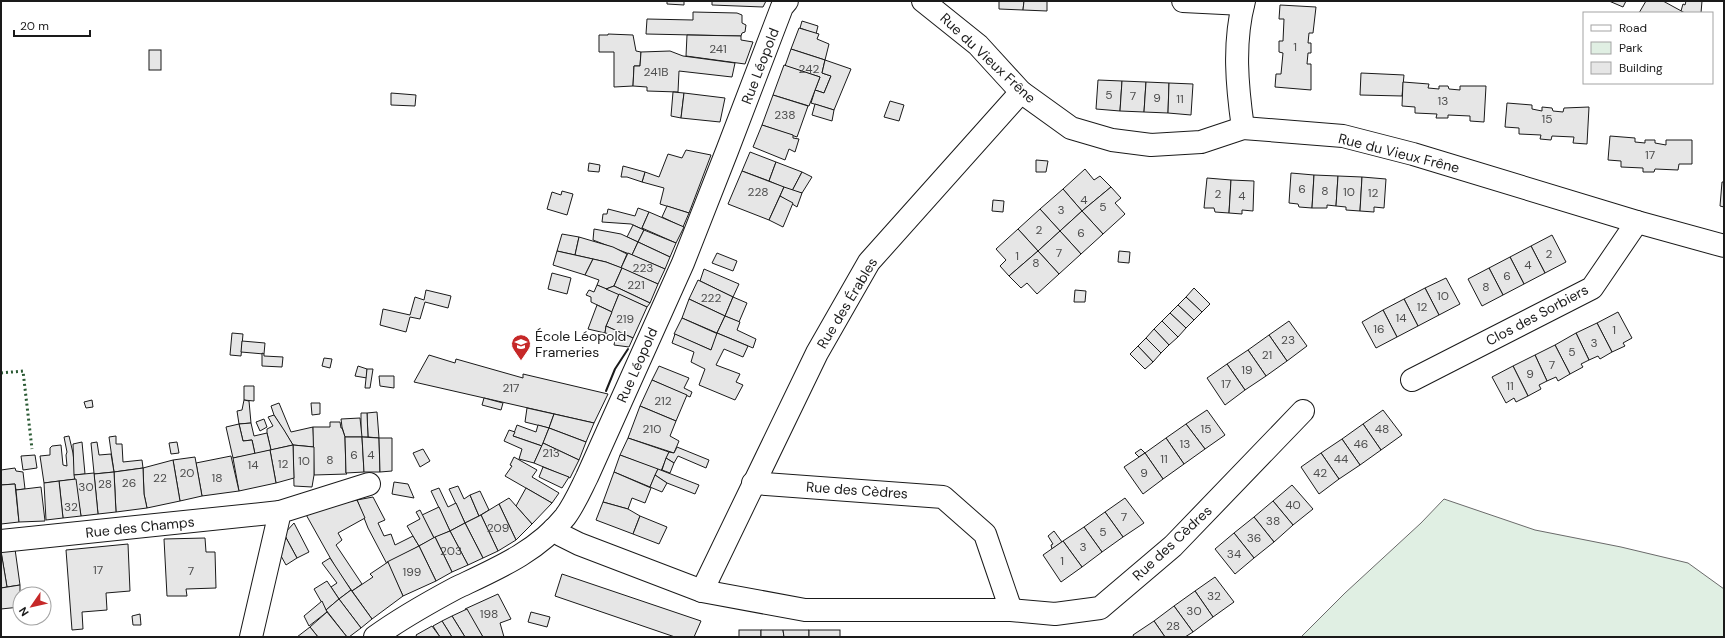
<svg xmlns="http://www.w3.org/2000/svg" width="1725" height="638" font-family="'DM Sans',sans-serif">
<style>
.green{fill:#e0efe3;stroke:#6a6a6a}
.building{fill:#e6e6e6;stroke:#1a1a1a}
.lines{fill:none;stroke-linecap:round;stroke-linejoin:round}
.minor-casing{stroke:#1a1a1a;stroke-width:24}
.minor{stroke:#fff;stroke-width:22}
.hedge{stroke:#2b5a34;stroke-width:3;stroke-dasharray:2 3;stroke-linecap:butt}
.wall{stroke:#1a1a1a;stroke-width:2}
.labels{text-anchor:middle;stroke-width:3;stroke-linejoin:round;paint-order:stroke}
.number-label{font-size:12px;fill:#4d4d4d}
.street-label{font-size:14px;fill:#1a1a1a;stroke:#fff}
.poi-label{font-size:14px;fill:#1a1a1a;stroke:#fff;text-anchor:start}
</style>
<rect width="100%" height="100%" fill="#fff"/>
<!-- green -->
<path class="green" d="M1444 499 1535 530 1621 547 1688 563 1724 589V637H1301L1345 593 1421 523Z"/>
<!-- building -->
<g class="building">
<path d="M667 1H684V5L667 4Z"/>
<path d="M712 1H766L763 7 712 5Z"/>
<path d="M999 1H1024L1023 10 999 9Z"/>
<path d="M1024 1H1047V11L1023 10Z"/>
<path d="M1609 1H1626L1623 7Z"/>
<path d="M1646 1H1663L1685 13H1639Z"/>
<path d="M1686 1H1702L1701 13H1685L1681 11 1683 4 1685 5Z"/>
<path d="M1280 5 1316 7 1313 33H1309L1308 43H1311V53H1308L1307 64H1311V90L1275 87 1276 74H1281L1283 53 1279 52V41H1283L1284 19H1279Z"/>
<path d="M693 12 737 13 742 15V23L746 25 745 32 742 33 741 36 646 34 647 19 693 20Z"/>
<path d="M802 21 818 26 816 34 800 28Z"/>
<path d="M799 28 819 34 817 39 829 44 825 60 791 49Z"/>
<path d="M608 34 633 35 636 51 641 52 640 66H634L633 86 614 87V52H599V35H608Z"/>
<path d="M687 35 741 36V40L753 42 745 64 686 56Z"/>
<path d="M791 49 825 60 822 73 831 76 824 93 815 90 820 77 785 66Z"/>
<rect x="149" y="50" width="12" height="20"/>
<path d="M670 51 683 56 735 63 732 77 679 71 678 92 647 91V87L633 86 634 66H640L641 52Z"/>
<path d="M825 60 851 69 834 110 811 103 815 90 824 93 831 76 822 73Z"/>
<path d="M784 65 820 77 809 106 773 95Z"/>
<path d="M1361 73 1404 75 1402 96 1360 95Z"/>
<path d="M1098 80 1122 81 1120 111 1096 109Z"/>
<path d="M1122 81 1146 82 1144 112 1120 111Z"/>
<path d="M1146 82 1169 83 1168 113 1144 112Z"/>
<path d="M1403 82 1429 84 1428 88 1439 89V86H1448L1449 89 1460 90V86H1486L1484 122 1470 121V116L1448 115V118H1436L1437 114 1415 113V107L1402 106Z"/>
<path d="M1169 83 1193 84 1191 115 1168 113Z"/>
<path d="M673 92 684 93 681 118 671 116Z"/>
<path d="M391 93 416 95 415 106 391 105Z"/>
<path d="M684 93 725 98 720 122 681 118Z"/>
<path d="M773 95 808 106 797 137 762 125Z"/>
<path d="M890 101 904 105 899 121 884 117Z"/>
<path d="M1507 103 1532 105V109L1542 111V107L1552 108 1553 111 1563 112 1564 108 1589 107 1587 144 1573 143 1574 137 1552 136 1551 140 1540 139 1541 135 1519 134V128L1505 127Z"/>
<path d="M815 104 834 110 832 121 812 115Z"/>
<path d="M762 125 793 135V138L799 139 795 152 789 149 785 160 753 147Z"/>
<path d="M1610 136 1635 138V142L1645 143V140H1655V143L1666 145V140H1692V164H1679L1678 170 1655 169 1654 172H1643V168L1621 167V161L1608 160Z"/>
<path d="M686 150 711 155 689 213 660 204 664 188 642 182 645 172 659 177 668 154 682 158Z"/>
<path d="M750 152 776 162 769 181 742 171Z"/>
<path d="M1036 160 1048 161 1046 172H1036Z"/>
<path d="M776 162 802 172 792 191 769 181Z"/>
<path d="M589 163 600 165 599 172 588 171Z"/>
<path d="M623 166 645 172 642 182 627 177H621Z"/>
<path d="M1085 169 1094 180 1100 176 1111 187 1082 211 1063 189Z"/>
<path d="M742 171 784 187 769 220 728 204Z"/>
<path d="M802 172 812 177 802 193 792 191Z"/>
<path d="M1291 173 1314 175 1312 208 1299 207 1298 204 1289 203Z"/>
<path d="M1314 175 1338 176 1336 206 1327 205V208H1312Z"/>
<path d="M1338 176 1362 177 1360 211 1346 210V207L1336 206Z"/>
<path d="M1362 177 1386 179 1384 208 1374 207V212L1360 211Z"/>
<path d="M1207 178 1231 180 1229 213 1215 212 1214 208H1204Z"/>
<path d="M1231 180 1254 181 1253 211 1242 210V214L1229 213Z"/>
<path d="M1722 182H1724V207L1720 206Z"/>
<path d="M784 187 802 193 797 207 780 196Z"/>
<path d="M1111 187 1121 198 1115 203 1125 214 1103 234 1082 211Z"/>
<path d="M1063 189 1082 211 1060 231 1040 209Z"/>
<path d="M562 191 573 194 567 215 547 209 552 192 561 195Z"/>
<path d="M780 196 793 203 783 227 769 220Z"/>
<path d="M993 200 1004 201 1003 212 992 211Z"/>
<path d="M667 206 689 213 683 227 662 217Z"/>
<path d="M638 208 649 212 642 228 644 230 631 224 602 222 603 214H607L608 209 635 216Z"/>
<path d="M1040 209 1060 231 1038 251 1018 229Z"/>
<path d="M1082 211 1103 234 1081 254 1060 231Z"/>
<path d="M649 212 684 227 676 243 642 228Z"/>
<path d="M633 225 644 230 638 242 627 237Z"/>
<path d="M594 229 621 234 638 242 632 255 593 240Z"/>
<path d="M1018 229 1038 251 1009 276 1000 266 1006 260 996 249Z"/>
<path d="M644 230 676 243 670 257 638 242Z"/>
<path d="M1060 231 1081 254 1059 274 1038 251Z"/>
<path d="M562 234 579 237 575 255 557 251Z"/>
<path d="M1552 235 1566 262 1545 273 1531 246Z"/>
<path d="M579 237 613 247 627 254 621 268 606 262 575 255Z"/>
<path d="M638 242 670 257 665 269 632 255Z"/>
<path d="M1531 246 1545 273 1524 284 1510 257Z"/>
<path d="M557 251 593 259 585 275 553 265Z"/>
<path d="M1038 251 1059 274 1037 294 1027 283 1021 288 1009 276Z"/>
<path d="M1119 251 1130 252 1129 263 1118 262Z"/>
<path d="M628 253 665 269 658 284 621 268Z"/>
<path d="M717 253 737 261 733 271 712 263Z"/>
<path d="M1510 257 1524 284 1503 295 1489 268Z"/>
<path d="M593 259 606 262 622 268 614 286 606 289 597 285 599 280 585 275Z"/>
<path d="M622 268 658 284 650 303 614 286Z"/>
<path d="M1489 268 1503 295 1482 306 1468 279Z"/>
<path d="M704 269 739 284 733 297 700 281Z"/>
<path d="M552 273 571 278 567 294 548 289Z"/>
<path d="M1446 278 1460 304 1439 315 1425 288Z"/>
<path d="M698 280 733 297 725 316 689 299Z"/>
<path d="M597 285 619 294 612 312 591 302V297L586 295 589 290 594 292Z"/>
<path d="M614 286 650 303 647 307 606 289Z"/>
<path d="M1194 288 1210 304 1202 312 1186 297Z"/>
<path d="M1425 288 1439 315 1418 326 1404 299Z"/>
<path d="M426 290 451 296 448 308 425 302 420 319 410 317 406 332 380 325 383 309 410 315 415 297 424 300Z"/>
<path d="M1075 290 1086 291 1085 302H1074Z"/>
<path d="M619 294 647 307 633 338 606 326Z"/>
<path d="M733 297 747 303 739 322 725 316Z"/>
<path d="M1186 297 1202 312 1194 320 1178 305Z"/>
<path d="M689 299 725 316 717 333 682 318Z"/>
<path d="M1404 299 1418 326 1397 337 1383 310Z"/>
<path d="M597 305 612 312 606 326 605 333 588 329Z"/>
<path d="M1178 305 1194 320 1186 328 1170 313Z"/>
<path d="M1383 310 1397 337 1376 348 1362 322Z"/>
<path d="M1618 312 1632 338 1623 343 1625 346 1612 352 1597 323Z"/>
<path d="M1170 313 1186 328 1178 337 1162 321Z"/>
<path d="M725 316 740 322 737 330 756 339 753 348 717 333Z"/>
<path d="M682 318 718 334 711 350 674 334Z"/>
<path d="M1162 321 1178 337 1169 345 1154 329Z"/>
<path d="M1289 321 1307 346 1287 361 1269 335Z"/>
<path d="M1597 323 1612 352 1600 359 1598 356 1589 360 1576 333Z"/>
<path d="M606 326 633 338 629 347 614 345 616 335 605 333Z"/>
<path d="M1154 329 1169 345 1161 353 1146 338Z"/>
<path d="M232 333 243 334 241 356 230 355Z"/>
<path d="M717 333 748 346 743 357 724 349 716 365 740 374 736 382 743 385 735 400 699 385 705 369 691 362 694 352 672 343 675 334 711 350Z"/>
<path d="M1576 333 1589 360 1581 364 1583 367 1570 374 1555 345Z"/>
<path d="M1269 335 1287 361 1266 376 1248 350Z"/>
<path d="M1146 338 1161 353 1153 362 1138 346Z"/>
<path d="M242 341 265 343 264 354 241 352Z"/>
<path d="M1555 345 1570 374 1558 381 1556 377 1547 381 1535 355Z"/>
<path d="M1138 346 1153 362 1145 369 1130 354Z"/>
<path d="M1248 350 1266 376 1245 390 1227 364Z"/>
<path d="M262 353 264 354V356L283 357 282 367 262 366Z"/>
<path d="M429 355 455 363 456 359 523 378V374L608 394 594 423 414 382Z"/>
<path d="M1535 355 1547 381 1539 385 1541 389 1528 396 1513 366Z"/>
<path d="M324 358 332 359 330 368 322 366Z"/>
<path d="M1227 364 1245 390 1225 405 1207 378Z"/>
<path d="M358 366 367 369V378L355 376Z"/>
<path d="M659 366 689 378 684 388 692 392 690 397 652 380Z"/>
<path d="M1513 366 1528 396 1516 402 1514 398 1506 403 1492 377Z"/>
<path d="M367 369H373L370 388H365Z"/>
<path d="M379 376H394V388L380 386Z"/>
<path d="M652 380 687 395 676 421 640 406Z"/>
<path d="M244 386H254V401L244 400Z"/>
<path d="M484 398 503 403 501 410 482 405Z"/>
<path d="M92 400 93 407 86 408 84 402Z"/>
<path d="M244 400 249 401 251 423 239 424 237 411 242 410Z"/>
<path d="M279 403 291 432 313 427 314 447 293 445 274 415 271 406Z"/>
<path d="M311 403H320V414L312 415Z"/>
<path d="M640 406 676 421 670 436 679 441 674 453 628 438Z"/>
<path d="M527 408 554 414 549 428 525 422Z"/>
<path d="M1207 410 1225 435 1205 449 1186 424Z"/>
<path d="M1383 410 1402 435 1381 450 1363 424Z"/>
<path d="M377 412 379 438 368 437 367 413Z"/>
<path d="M361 413H367L368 437H362L361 435Z"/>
<path d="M554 414 594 423 586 442 549 428Z"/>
<path d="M274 415 284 430 293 445 271 450 267 433V429L273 426 268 417Z"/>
<path d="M360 418 362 437H345L342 427 341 419Z"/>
<path d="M264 419 267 427 260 431 256 422Z"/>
<path d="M330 422H340L341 428H342L345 437 346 473 347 474 314 475 313 427H330Z"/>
<path d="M251 423 254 436 267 433 271 450 255 454 252 440 243 441 239 424Z"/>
<path d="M239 424 243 441 252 440 255 454 233 458 226 427Z"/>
<path d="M1186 424 1205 449 1184 464 1166 438Z"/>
<path d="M1363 424 1381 450 1360 465 1342 439Z"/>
<path d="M517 425 536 432 538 425 549 428 542 446 513 436Z"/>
<path d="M549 428 586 442 579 460 543 443Z"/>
<path d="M509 430 515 432 513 436 542 446 534 463 519 459 522 449 504 441Z"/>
<path d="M69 436 73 453 76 479 44 483 40 456 50 455V448L52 446 61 445 63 465 67 466 66 455 67 452 64 437Z"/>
<path d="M116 436V444H122L123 462 142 460 143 468 114 472 109 437Z"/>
<path d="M345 437H362L364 472 346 473Z"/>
<path d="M362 437 379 438 380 472H364Z"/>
<path d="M379 438H392V471L380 472Z"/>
<path d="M628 438 669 452 661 471 620 455Z"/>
<path d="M1166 438 1184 464 1163 479 1145 453Z"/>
<path d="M1342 439 1360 465 1339 479 1321 453Z"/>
<path d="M82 442 85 474 74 475 73 444Z"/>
<path d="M97 442 99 455 111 454 114 472 94 474V473L91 443Z"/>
<path d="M177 442 179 453 171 454 169 443Z"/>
<path d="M543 443 579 460 570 478 534 463Z"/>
<path d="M293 445 314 447V475L312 487 294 486Z"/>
<path d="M293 445 294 478 276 483 270 450Z"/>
<path d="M677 447 709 460 706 468 678 456 674 463 666 458 669 452 674 453Z"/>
<path d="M423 449 430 461 420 467 413 453Z"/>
<path d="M1141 449 1145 453 1139 457 1135 453Z"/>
<path d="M270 450 276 483 239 491 233 458Z"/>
<path d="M1145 453 1163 479 1143 494 1124 467Z"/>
<path d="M1321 453 1339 479 1319 494 1301 467Z"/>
<path d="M35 455 37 468 23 470 21 456Z"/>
<path d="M620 455 658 469 650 487 614 472Z"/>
<path d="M231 456 239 491 202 496 196 463Z"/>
<path d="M195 457 202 496 180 501 173 460Z"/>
<path d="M514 457 537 470 532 477 559 493 552 503 505 476 512 466 510 465Z"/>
<path d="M666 458 674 463 670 473 662 470Z"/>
<path d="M173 460 180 501 147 508 144 494 143 468Z"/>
<path d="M543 467 569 477 562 488 539 477Z"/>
<path d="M15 468 16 471 23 472 25 489 16 490 15 484 1 485V470Z"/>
<path d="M143 468 144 494 147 508 116 512 114 472Z"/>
<path d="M658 469 699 485 695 494 667 483 655 475Z"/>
<path d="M114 472 116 512 98 514 94 474Z"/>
<path d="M614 472 651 488 645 503 632 498 628 509 603 502Z"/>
<path d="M94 473 98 514 81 516 74 475Z"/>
<path d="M655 475 667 483 662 492 650 487Z"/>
<path d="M76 479 81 516 63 518 59 481Z"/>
<path d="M59 481 63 518 46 520 44 483Z"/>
<path d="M394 482 408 484 414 498 392 494Z"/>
<path d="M15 484 19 522 1 524V485Z"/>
<path d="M1292 485 1313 509 1293 525 1273 501Z"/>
<path d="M458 486 464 499 470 495 479 516 465 523 449 489Z"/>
<path d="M41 487 45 521 19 522 16 490Z"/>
<path d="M439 488 448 507 456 503 465 523 450 531 431 491Z"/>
<path d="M526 488 552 503 532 524 516 506Z"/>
<path d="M480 491 489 510 479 516 470 495Z"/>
<path d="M373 497 385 520 378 523 384 536 391 534 395 545 413 536 419 546 387 564 368 528 357 500Z"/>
<path d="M509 498 532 524 516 540 499 504Z"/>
<path d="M1125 498 1144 523 1123 537 1105 512Z"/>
<path d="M357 500 365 518 338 533 342 540 336 545 362 584 352 591 337 570 304 511Z"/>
<path d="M1273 501 1293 525 1274 542 1254 517Z"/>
<path d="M603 502 628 509 640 516 633 534 596 520Z"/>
<path d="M499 504 516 540 498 551 481 515Z"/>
<path d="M439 507 450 531 434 538 422 515Z"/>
<path d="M420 510 434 538 419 546 407 526 420 519 416 512Z"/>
<path d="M1105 512 1123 537 1102 552 1084 527Z"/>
<path d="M481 515 498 551 483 558 465 523Z"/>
<path d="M640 516 667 527 659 544 633 534Z"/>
<path d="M1254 517 1274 542 1254 558 1234 533Z"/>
<path d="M294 523 309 552 297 558 284 534Z"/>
<path d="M465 523 483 558 468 565 450 531Z"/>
<path d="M1084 527 1102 552 1082 567 1063 541Z"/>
<path d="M450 531 468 565 452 572 435 537Z"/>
<path d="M1054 531 1062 542 1052 549 1051 545 1053 544 1048 536Z"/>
<path d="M1234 533 1254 558 1235 574 1215 549Z"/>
<path d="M284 534 297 558 286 565 275 545Z"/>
<path d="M435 537 452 572 436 581 419 546Z"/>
<path d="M205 538 206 552H215L216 588 186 589 187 596H167L164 539Z"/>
<path d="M1063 541 1082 567 1061 582 1043 555Z"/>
<path d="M128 544 130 591 106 593 107 610 82 612 83 629 72 630 66 550Z"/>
<path d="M419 546 436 581 403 596 387 562Z"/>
<path d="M15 549 20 585 7 587 1 552Z"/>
<path d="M1 551 7 587 1 588Z"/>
<path d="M330 558 351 590 339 599 331 587 337 583 322 563Z"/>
<path d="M388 562 403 596 372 619 352 591 373 577 370 574Z"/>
<path d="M562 574 701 621 694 637H675L555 596Z"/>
<path d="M1215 577 1234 602 1213 617 1195 591Z"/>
<path d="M327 581 339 599 326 610 314 589Z"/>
<path d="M20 585V607L1 609V588Z"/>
<path d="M351 590 372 619 361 628 339 599Z"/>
<path d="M1195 591 1213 617 1193 632 1174 606Z"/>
<path d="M498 594 511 619 500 623 504 637H483L465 609Z"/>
<path d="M339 599 361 628 349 637H347L326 610Z"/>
<path d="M322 601 327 612 309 626 304 616Z"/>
<path d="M1174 606 1193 632 1185 637H1165L1154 621Z"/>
<path d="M467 609 483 637H465L452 616Z"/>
<path d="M327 612 347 637H318L310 627Z"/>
<path d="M531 612 550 617 547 627 528 622Z"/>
<path d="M140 614 141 625H133L132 616Z"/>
<path d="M452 616 465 637H452L442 621Z"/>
<path d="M442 621 452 637H440L433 626Z"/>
<path d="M1154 621 1165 637H1134L1133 635Z"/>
<path d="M432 626 440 637H417L416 635Z"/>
<path d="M310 627 318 637H297Z"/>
<rect x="739" y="630" width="22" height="7"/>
<path d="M761 630H783L784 637H761Z"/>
<path d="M783 630H809V637H784Z"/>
<rect x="809" y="630" width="31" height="7"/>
</g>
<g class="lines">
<!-- minor casing -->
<g class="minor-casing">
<g id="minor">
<path d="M923 1 978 45 1021 92 1071 128 1112 140 1151 145 1201 142 1243 128 1343 136 1413 154 1637 222 1724 246"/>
<path d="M1183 1 1243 4"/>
<path d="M1243 128C1237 86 1233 43 1244 1"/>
<path d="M1412 380 1592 288 1637 222"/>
<path d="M753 483 943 497 985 534 1011 610"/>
<path d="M554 529 561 535 579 544 702 591 805 610H1011L1055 614 1100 608 1173 546 1303 411"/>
<path d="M1 541 280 512"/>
<path d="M702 591 817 353 869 262 1021 92"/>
<path d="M251 637 280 512 369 484"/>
<path d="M375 637C401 618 428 603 456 588 496 569 537 552 565 517 574 505 580 491 587 477L683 263 727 151 782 7 787 1"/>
</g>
</g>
<!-- minor -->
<use href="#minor" class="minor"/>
<!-- hedge -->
<path class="hedge" d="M1 373 23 371 32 449"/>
<!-- wall -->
<path class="wall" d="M606 391 615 369 628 349"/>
</g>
<!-- icons -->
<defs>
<g id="school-pin" transform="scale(1)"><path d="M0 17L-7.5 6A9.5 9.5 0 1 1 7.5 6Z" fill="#c62828" stroke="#fff"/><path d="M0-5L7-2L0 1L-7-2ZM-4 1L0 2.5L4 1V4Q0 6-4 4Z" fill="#fff"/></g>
</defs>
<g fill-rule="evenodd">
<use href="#school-pin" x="521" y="344"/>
</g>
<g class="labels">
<!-- number labels -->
<g class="number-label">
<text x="1295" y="51">1</text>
<text x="718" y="53">241</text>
<text x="809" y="73">242</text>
<text x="656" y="76">241B</text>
<text x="1109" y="99">5</text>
<text x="1133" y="100">7</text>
<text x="1157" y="102">9</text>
<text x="1180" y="103">11</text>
<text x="1443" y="105">13</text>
<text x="785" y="119">238</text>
<text x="1547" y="123">15</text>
<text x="1650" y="159">17</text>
<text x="1302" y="193">6</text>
<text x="1325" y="195">8</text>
<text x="758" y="196">228</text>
<text x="1349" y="196">10</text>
<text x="1373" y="197">12</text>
<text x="1218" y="198">2</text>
<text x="1242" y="200">4</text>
<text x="1084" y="204">4</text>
<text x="1103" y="211">5</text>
<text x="1061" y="214">3</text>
<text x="1039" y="234">2</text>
<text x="1081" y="237">6</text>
<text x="1059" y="257">7</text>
<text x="1549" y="258">2</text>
<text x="1017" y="260">1</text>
<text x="1036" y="267">8</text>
<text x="1528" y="269">4</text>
<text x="643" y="272">223</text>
<text x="1507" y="280">6</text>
<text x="636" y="289">221</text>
<text x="1486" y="291">8</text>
<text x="1443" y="300">10</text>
<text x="711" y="302">222</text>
<text x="1422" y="311">12</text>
<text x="1401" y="322">14</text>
<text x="625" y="323">219</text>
<text x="1379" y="333">16</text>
<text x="1614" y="334">1</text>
<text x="1288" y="344">23</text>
<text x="1594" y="347">3</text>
<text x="1572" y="356">5</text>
<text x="1267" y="359">21</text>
<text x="1552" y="369">7</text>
<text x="1247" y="374">19</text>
<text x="1530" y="378">9</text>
<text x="1226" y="388">17</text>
<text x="1510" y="390">11</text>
<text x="511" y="392">217</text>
<text x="663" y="405">212</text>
<text x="652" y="433">210</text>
<text x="1206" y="433">15</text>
<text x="1382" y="433">48</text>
<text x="1185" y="448">13</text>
<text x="1361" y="448">46</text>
<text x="551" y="457">213</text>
<text x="354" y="459">6</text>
<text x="371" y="459">4</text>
<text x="1164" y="463">11</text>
<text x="1341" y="463">44</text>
<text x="330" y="464">8</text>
<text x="304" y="465">10</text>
<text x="283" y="468">12</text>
<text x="253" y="469">14</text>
<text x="187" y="477">20</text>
<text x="1144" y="477">9</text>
<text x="1320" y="477">42</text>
<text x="160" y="482">22</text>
<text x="217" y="482">18</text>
<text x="129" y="487">26</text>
<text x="105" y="488">28</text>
<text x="86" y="491">30</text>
<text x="1293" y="509">40</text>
<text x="71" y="511">32</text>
<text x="1124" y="521">7</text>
<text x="1273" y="525">38</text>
<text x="498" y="532">209</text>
<text x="1103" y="536">5</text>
<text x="1254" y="542">36</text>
<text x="1083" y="551">3</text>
<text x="451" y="555">203</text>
<text x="1234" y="558">34</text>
<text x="1062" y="565">1</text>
<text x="98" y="574">17</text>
<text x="191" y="575">7</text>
<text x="412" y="576">199</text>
<text x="1214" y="600">32</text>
<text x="1194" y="615">30</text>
<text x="489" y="618">198</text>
<text x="1173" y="630">28</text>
</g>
<!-- street labels -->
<g class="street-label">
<text transform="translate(988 58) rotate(43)" y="5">Rue du Vieux Frêne</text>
<text transform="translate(760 66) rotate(-69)" y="5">Rue Léopold</text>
<text transform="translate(1399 153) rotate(14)" y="5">Rue du Vieux Frêne</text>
<text transform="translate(847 303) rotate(-59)" y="5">Rue des Érables</text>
<text transform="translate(1537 315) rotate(-28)" y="5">Clos des Sorbiers</text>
<text transform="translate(637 365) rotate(-66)" y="5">Rue Léopold</text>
<text transform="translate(857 490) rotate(4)" y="5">Rue des Cèdres</text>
<text transform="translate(140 527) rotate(-6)" y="5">Rue des Champs</text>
<text transform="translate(1172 543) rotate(-43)" y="5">Rue des Cèdres</text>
</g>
<!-- poi labels -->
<g class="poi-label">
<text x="535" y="341">École Léopold<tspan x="535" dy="16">Frameries</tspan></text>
</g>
</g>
<!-- border -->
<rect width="1725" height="638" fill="none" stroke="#1a1a1a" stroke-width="4"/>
<!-- legend -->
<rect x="1583" y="12" width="130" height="72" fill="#ffffff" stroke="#a3a3a3"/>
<rect x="1591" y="25" width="20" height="6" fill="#ffffff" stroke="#a3a3a3"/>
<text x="1619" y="32" font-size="12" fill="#1a1a1a">Road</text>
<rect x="1591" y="42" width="20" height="12" fill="#e0efe3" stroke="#a3a3a3"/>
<text x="1619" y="52" font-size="12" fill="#1a1a1a">Park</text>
<rect x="1591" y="62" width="20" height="12" fill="#e6e6e6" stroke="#a3a3a3"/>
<text x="1619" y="72" font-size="12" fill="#1a1a1a">Building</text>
<!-- north arrow -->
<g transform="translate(32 606) rotate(236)"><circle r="19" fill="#ffffff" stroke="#a3a3a3"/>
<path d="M0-3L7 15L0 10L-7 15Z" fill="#c62828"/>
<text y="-6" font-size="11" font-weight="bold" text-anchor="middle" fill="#1a1a1a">N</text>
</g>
<!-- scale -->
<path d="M14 30v6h76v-6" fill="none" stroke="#1a1a1a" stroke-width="2"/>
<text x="20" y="30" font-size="12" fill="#1a1a1a" stroke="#ffffff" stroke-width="3" paint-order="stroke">20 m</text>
</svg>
